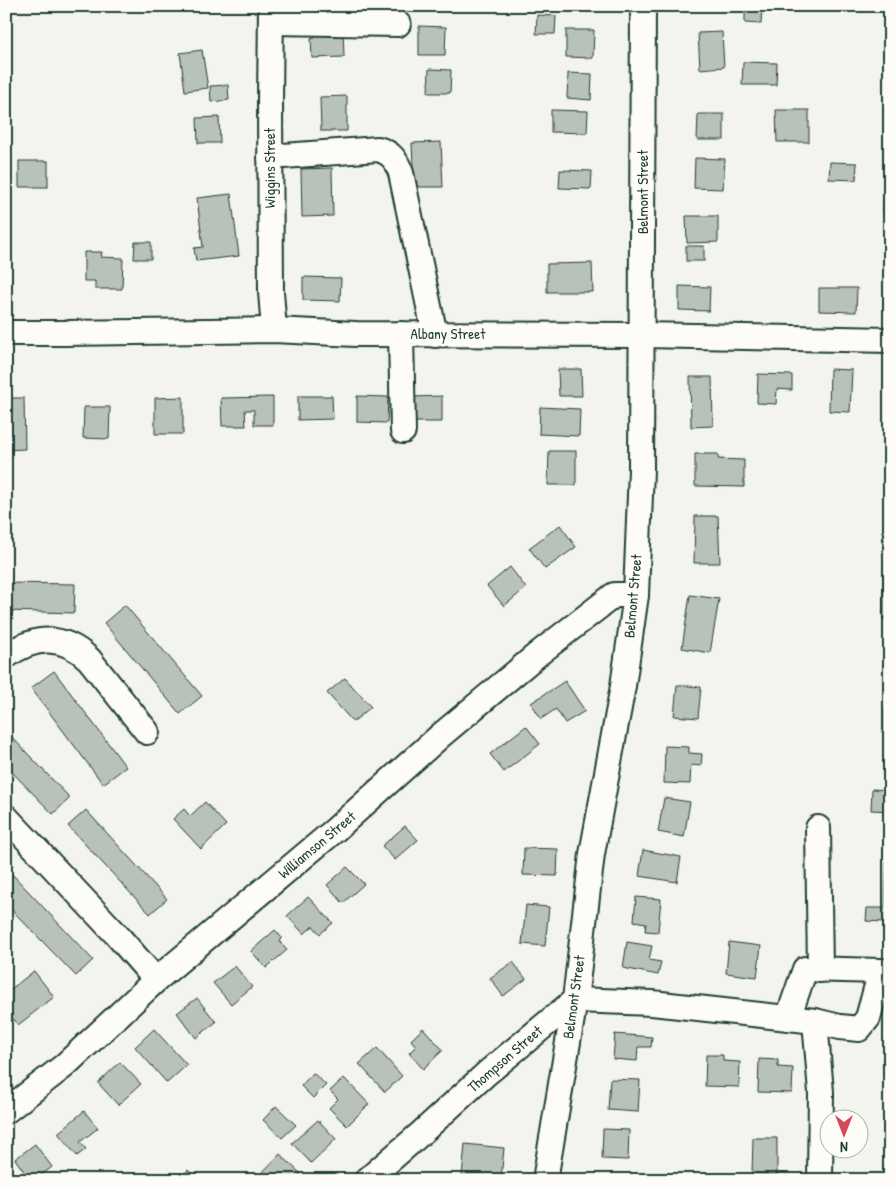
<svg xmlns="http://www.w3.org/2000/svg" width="896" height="1186" font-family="'Patrick Hand',sans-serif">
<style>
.building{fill:#b9c1bb;stroke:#1f3d34}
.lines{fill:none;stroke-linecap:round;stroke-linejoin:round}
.minor-casing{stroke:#1f3d34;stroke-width:28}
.minor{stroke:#fdfcf7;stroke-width:24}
.labels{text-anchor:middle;stroke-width:5;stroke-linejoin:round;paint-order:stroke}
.street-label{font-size:15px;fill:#1f3d34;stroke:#fdfcf7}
</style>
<rect width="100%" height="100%" fill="#f4f4ef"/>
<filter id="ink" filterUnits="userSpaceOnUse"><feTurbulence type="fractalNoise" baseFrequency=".02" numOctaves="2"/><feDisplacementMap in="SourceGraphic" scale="10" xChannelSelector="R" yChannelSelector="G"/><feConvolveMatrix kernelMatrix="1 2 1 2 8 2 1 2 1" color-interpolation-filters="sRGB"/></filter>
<g filter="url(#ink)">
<!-- building -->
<g class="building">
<path d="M148 6H176V11L148 10Z"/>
<path d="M745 6H762L761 24 745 23Z"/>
<path d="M537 15 556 16 555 34H536Z"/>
<path d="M419 26 446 27 445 55H419Z"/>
<path d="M343 29 344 57 312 58 311 39 315 38 314 30Z"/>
<path d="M566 30H594L593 58 566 57Z"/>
<path d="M722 32 724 67 700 69 698 33Z"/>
<path d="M202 50 208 88 185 91 180 53Z"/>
<path d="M743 62 777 63 776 85H742Z"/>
<path d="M429 69 451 70 450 93H428Z"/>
<path d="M568 73 592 74 591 100 567 98Z"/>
<path d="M228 85 229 100 211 102 210 86Z"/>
<path d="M347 96V131H321L320 97Z"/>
<path d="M551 110 588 111 587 133 551 132Z"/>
<path d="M776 110H809V142H777Z"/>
<path d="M698 114H724V140H697Z"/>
<path d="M219 117 220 143H198L197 118Z"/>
<path d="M441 142 443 187H414L412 143Z"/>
<path d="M695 158 725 159 723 189 694 188Z"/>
<rect x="19" y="161" width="29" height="26"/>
<path d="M830 162 857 163 856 180 829 179Z"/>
<path d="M332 168 333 216 302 217 301 169Z"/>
<path d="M560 170 592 171 591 189 559 188Z"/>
<path d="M884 172 890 173V213H883Z"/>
<path d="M231 194 239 256 196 261 194 248 203 247 197 198Z"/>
<rect x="6" y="216" width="5" height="17"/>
<path d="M686 216H718V242L687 243Z"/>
<path d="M135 242H151V259H134Z"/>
<rect x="686" y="246" width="18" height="15"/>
<path d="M84 252H102L101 257 123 258 122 289H95V281H84Z"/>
<path d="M592 263 593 292H547V264Z"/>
<path d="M303 277 341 278 340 301 303 300Z"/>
<path d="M679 286 710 287 709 311 679 310Z"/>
<path d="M819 288H857L856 312 819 311Z"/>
<path d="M558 369H581L582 396H559Z"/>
<path d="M830 369 852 370 850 412 829 411Z"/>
<path d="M758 374 792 375V390L777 389 776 404 757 403Z"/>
<path d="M690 377H712L713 426 691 427Z"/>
<path d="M298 396H332L333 419 298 420Z"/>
<path d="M357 396 388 397 387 423 357 422Z"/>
<path d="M442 396V422H410V397Z"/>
<path d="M183 397V434H155V398Z"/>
<path d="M273 397V425H254V410H245L246 426H222L221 398Z"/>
<path d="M6 398H24L25 449 6 450Z"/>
<path d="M84 407H110L109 439 83 438Z"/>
<path d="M540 407 580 409 579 436 539 434Z"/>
<path d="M549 451H576V485H548Z"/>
<path d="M695 454H718V459L744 460V487L695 486Z"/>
<path d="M695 516H718L720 563H694Z"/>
<path d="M560 525 576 547 545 569 529 548Z"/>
<path d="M510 567 526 588 504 606 487 586Z"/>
<path d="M884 576H890V619H883Z"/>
<path d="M6 583 75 584 74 613 6 611Z"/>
<path d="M690 595 719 599 710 653 682 648Z"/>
<path d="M125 605 202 696 180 714 104 623Z"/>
<path d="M54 671 126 767 103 784 31 688Z"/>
<path d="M345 678 371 707 353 722 327 693Z"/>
<path d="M565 681 585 711 565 723 556 709 541 719 531 703Z"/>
<path d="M677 685 701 687 698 718 674 716Z"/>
<rect x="885" y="708" width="5" height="26"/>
<path d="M526 726 540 744 504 772 490 754Z"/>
<path d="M6 731 70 798 53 814 6 766Z"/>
<path d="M665 746 689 747V753L702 754 701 766 691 765 690 784 664 783Z"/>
<path d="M872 789 890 790V811L871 810Z"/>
<path d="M664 798 690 802 684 837 658 832Z"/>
<path d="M205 802 226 825 201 849 173 819 184 809 190 816Z"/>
<path d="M86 810 167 899 150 914 68 826Z"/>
<path d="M405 826 418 840 395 860 382 846Z"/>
<path d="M887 826H890V932H884V922L866 921 867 908H885Z"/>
<path d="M524 848 558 849 557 876 523 875Z"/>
<path d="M643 850 681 857 677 882 639 876Z"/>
<path d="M347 867 364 884 343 903 327 885Z"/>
<path d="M13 875 93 960 76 976 6 904V881Z"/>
<path d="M308 897 333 923 320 934 313 926 304 934 287 916Z"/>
<path d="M636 897 661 899 658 932 645 931 646 923 634 921Z"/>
<path d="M526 905 549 907 545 946 522 944Z"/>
<path d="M275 930 282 938 279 941 287 950 266 968 251 951Z"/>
<path d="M627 942 652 946 649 960 661 962 658 975 623 968Z"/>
<path d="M729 942 761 946 757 977 726 973Z"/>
<path d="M513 962 526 979 503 996 490 978Z"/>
<path d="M235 966 252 987 231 1004 213 983Z"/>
<path d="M34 971 54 997 18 1025 6 1009V993Z"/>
<path d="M197 998 216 1022 196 1038 177 1013Z"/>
<path d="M423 1028 443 1050 423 1069 409 1053 416 1046 411 1040Z"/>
<path d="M154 1029 187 1065 167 1083 135 1047Z"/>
<path d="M615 1034 652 1037 651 1047H638L637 1061 613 1059Z"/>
<path d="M377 1048 402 1076 385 1092 359 1064Z"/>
<path d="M706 1055H723V1061L740 1062 739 1087 705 1086Z"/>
<path d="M759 1059 778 1060V1067L793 1068 792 1093 758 1092Z"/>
<path d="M120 1062 141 1084 118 1105 98 1083Z"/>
<path d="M313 1073 326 1085 313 1098 301 1086Z"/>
<path d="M344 1078 369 1104 347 1126 329 1108 338 1099 330 1091Z"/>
<path d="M610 1079 640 1080 638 1112 608 1110Z"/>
<path d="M276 1106 296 1125 282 1138 263 1120Z"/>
<path d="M84 1111 98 1128 80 1142 86 1149 77 1156 58 1133Z"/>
<path d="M318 1120 336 1139 311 1163 292 1143Z"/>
<path d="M603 1129 629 1130 628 1160 602 1159Z"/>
<path d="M753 1138H777V1175L752 1174Z"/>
<path d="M35 1144 52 1167 35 1180H30L15 1159Z"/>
<path d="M465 1144 504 1148 501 1179 462 1176Z"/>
<path d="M280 1154 301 1174 295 1180H259L257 1178Z"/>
<path d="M188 1170 197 1180H178Z"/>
</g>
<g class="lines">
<!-- minor casing -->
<g class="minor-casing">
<g id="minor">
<path d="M271 6 270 102 271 292 274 330"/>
<path d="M271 22 398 24"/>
<path d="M270 157 378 149C392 153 396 160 401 173L435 335"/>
<path d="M6 333H64L274 330 356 334 643 335 890 340"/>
<path d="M401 334 403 431"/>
<path d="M6 656C35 636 62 634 89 659L147 732"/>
<path d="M6 817 116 934 156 980"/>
<path d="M818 828 820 970"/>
<path d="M788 1018 805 969 881 971"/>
<path d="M815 1021 821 1092 820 1180"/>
<path d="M6 1111 64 1066 156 980 335 830 440 736 538 654 614 595H636"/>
<path d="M367 1180 419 1135 487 1073 575 1000 652 1003 815 1021 840 1027 859 1029 868 1018 881 971 890 972"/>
<path d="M545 1180 575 1000 592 854 623 686 636 595 641 470 643 6"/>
</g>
</g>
<!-- minor -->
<use href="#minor" class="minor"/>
</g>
</g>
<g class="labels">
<!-- street labels -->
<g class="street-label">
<text transform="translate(270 168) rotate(-90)" y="5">Wiggins Street</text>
<text transform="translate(643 192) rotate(-90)" y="5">Belmont Street</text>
<text x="448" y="339">Albany Street</text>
<text transform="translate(633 596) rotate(-85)" y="5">Belmont Street</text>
<text transform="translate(317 845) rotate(-40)" y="5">Williamson Street</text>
<text transform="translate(574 997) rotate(-82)" y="5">Belmont Street</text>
<text transform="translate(505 1059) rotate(-41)" y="5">Thompson Street</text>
</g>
</g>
<!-- margin -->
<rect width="896" height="1186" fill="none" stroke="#fdfcf7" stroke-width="25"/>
<rect x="12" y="12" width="871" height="1161" fill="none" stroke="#1f3d34" stroke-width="2" filter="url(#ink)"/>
<!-- north arrow -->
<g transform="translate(844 1134) rotate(180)"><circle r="24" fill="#fdfcf7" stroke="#a4b0a9"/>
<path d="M0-4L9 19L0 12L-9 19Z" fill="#d1495b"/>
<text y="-8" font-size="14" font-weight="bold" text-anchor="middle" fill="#1f3d34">N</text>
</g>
</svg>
